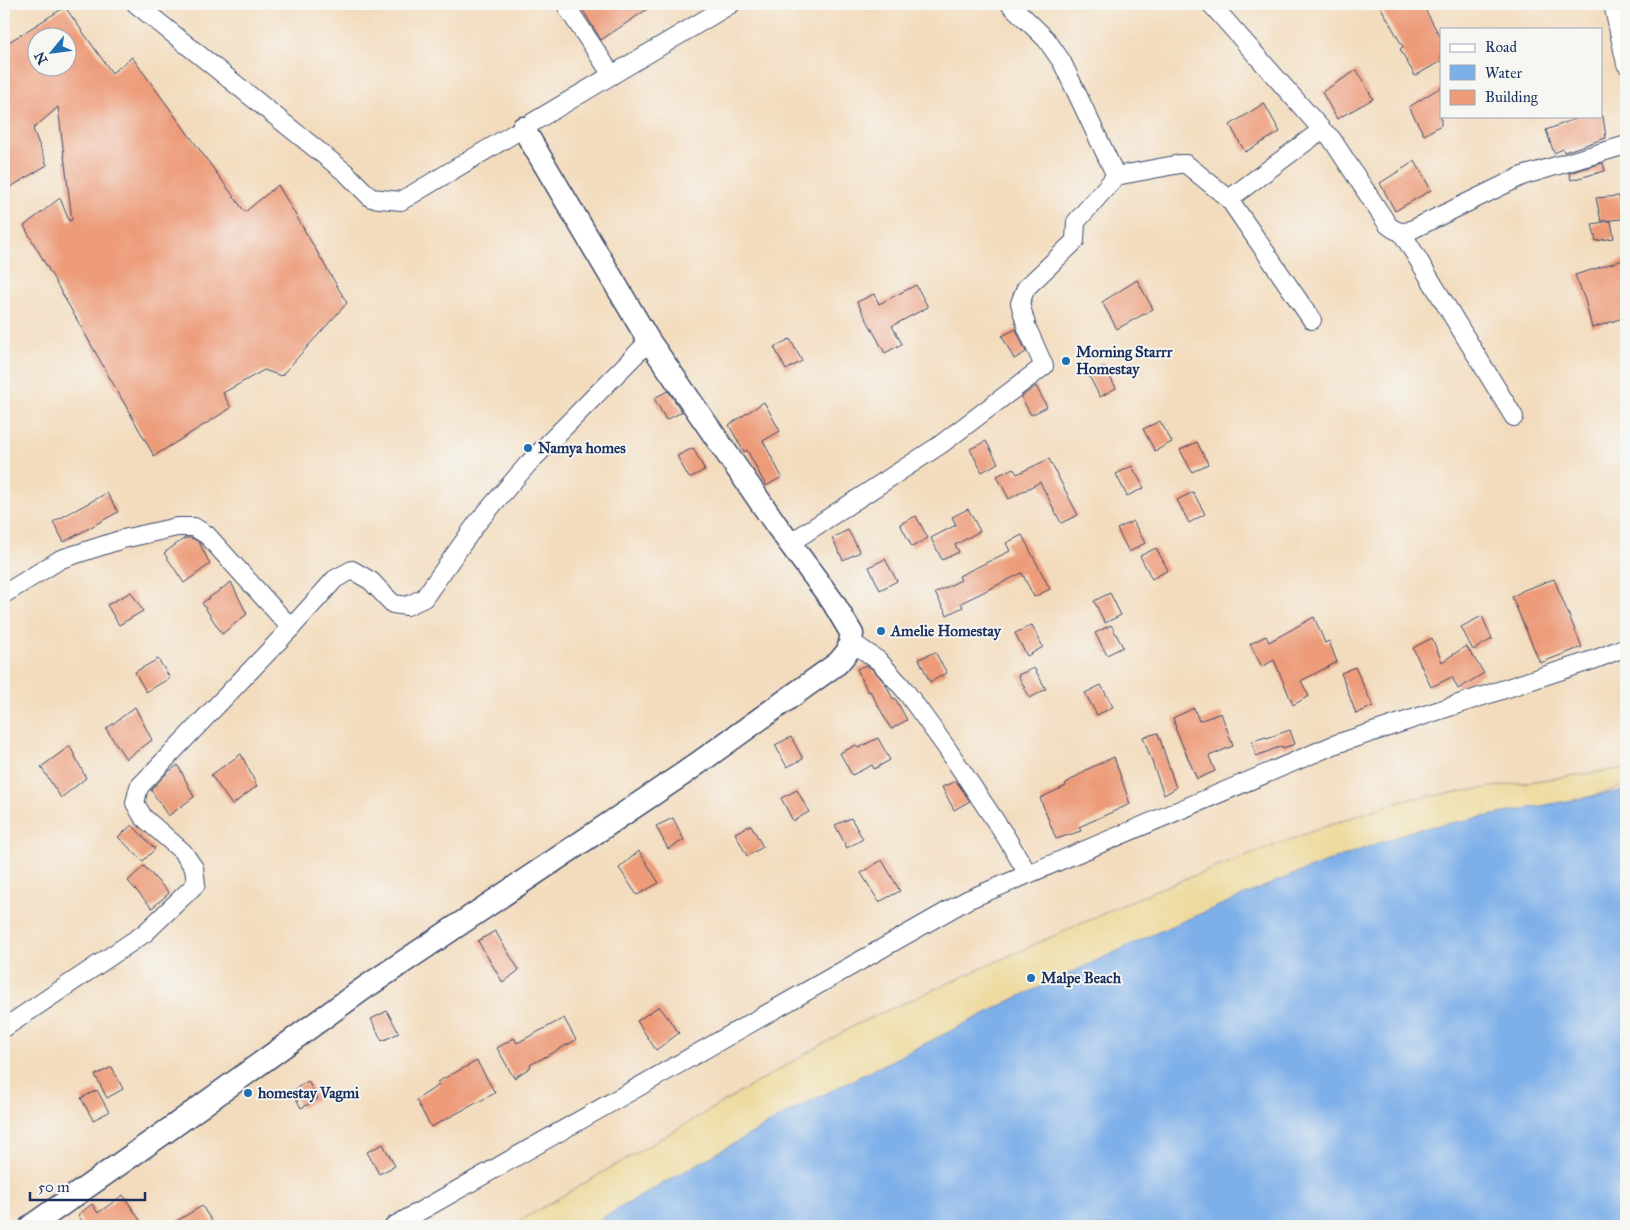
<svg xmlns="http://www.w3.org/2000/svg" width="1630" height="1230" font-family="'IM FELL Great Primer',serif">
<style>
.sand{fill:#eeda9e;stroke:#84847e}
.water{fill:#7dafe9;stroke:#4c6fa4}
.building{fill:#ed9b79;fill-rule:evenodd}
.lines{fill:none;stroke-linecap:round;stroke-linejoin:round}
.minor-casing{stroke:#3b496c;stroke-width:20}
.tertiary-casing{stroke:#3b496c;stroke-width:25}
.minor{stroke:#fff;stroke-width:18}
.tertiary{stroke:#fff;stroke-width:22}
.poi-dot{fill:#1f6fb2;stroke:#f6f6f2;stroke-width:2}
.labels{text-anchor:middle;stroke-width:4;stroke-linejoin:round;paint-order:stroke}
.poi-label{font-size:15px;font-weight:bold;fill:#1b2f5e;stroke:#f6f6f2;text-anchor:start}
</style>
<rect width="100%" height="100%" fill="#f6f6f2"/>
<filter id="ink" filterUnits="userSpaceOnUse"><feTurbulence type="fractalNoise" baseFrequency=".02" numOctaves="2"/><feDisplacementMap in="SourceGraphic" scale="10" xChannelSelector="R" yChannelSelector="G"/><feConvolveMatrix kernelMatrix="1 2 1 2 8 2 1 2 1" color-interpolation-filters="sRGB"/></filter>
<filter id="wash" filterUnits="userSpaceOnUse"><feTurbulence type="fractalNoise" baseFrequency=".0096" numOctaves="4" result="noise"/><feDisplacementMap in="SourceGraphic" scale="20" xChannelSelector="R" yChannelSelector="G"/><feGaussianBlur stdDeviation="1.12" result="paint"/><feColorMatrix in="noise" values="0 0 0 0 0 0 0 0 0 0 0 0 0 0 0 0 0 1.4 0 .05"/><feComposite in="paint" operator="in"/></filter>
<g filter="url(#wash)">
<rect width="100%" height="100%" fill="#f3dcbd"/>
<!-- sand -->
<path class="sand" d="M1626 768V786L1431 843 627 1226H511L857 1024 1156 890 1324 827 1402 800Z"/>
<!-- water -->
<path class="water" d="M1626 790V1226H588L793 1110 1012 1000 1167 928 1292 875 1414 830Z"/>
<g id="blocks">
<!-- building -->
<g class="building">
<path d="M579 4H655L601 40Z"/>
<path d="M1379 4H1422L1441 38V61L1415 76 1400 49 1403 47Z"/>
<path d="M65 7 112 73 132 57 245 212 278 185 347 303 281 376 264 370 223 393 231 408 154 456 24 226 60 198 69 221 72 220 58 107 33 129 47 165 4 191V45ZM38 38H68V68H38Z"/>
<path d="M1357 70 1373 99 1337 119 1322 92Z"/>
<path d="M1441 87V125L1424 135 1409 107Z"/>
<path d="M1264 103 1280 132 1245 152 1230 125Z"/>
<path d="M1574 116H1603L1606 138 1564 152 1563 149 1554 153 1546 130 1575 119Z"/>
<path d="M1415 161 1431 190 1395 211 1380 183Z"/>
<path d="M1603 163 1605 171 1571 180 1569 173Z"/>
<path d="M1619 196 1622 219 1601 221 1596 198Z"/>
<path d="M1611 221 1614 238 1596 241 1592 224Z"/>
<path d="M1626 259V317L1592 328 1585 300 1575 275Z"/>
<path d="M1137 280 1153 309 1117 329 1102 302Z"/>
<path d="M916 285 928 307 892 326 902 344 885 353 857 302 874 294 879 304Z"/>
<path d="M1016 329 1026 352 1014 359 1002 336Z"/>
<path d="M790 339 802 361 786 370 774 347Z"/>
<path d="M1104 366 1116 388 1100 397 1088 374Z"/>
<path d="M1036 386 1047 407 1031 415 1021 397Z"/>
<path d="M668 391 682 412 666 420 654 398Z"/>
<path d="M764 402 780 431 763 441 782 477 766 486 747 450 744 452 729 425Z"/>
<path d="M1160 421 1172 442 1155 451 1143 429Z"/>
<path d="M986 441 998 463 982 472 970 449Z"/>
<path d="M1197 442 1208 464 1192 472 1180 450Z"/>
<path d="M693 448 705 470 689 478 677 456Z"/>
<path d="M1049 459 1078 515 1061 523 1040 482 1009 499 997 476 1013 468 1017 474Z"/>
<path d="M1132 466 1144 488 1127 496 1116 474Z"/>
<path d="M1193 492 1205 514 1189 523 1177 500Z"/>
<path d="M107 493 118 512 64 542 53 522Z"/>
<path d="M968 509 980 531 955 545 959 552 942 560 931 538 956 525 952 517Z"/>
<path d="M916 516 928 538 912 547 900 524Z"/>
<path d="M1133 521 1145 543 1129 552 1117 529Z"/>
<path d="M848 530 860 552 843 560 832 538Z"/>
<path d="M1022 535 1050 589 1034 597 1022 573 961 603 963 607 947 615 935 593 961 580 959 576 1010 551 1006 543Z"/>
<path d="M185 538H191L199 542 210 564 184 583 164 553Z"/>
<path d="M1156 548 1168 570 1152 579 1140 556Z"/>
<path d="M885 559 897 581 880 590 869 567Z"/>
<path d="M1554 579 1582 647 1540 663 1512 597 1524 590Z"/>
<path d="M231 582 247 614 222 634 202 603Z"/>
<path d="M131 592 143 611 119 625 107 605Z"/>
<path d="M1110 593 1121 615 1105 623 1094 601Z"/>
<path d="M1482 616 1492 639 1473 650 1461 627Z"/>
<path d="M1314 617 1325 643 1329 641 1337 662 1301 681 1309 696 1293 705 1274 660 1262 667 1250 644 1266 636 1269 642Z"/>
<path d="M1032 625 1043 647 1027 656 1015 633Z"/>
<path d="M1111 625 1123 647 1107 655 1095 633Z"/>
<path d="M1432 638 1442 662 1466 646 1484 673 1458 689 1452 677 1431 687 1413 648Z"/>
<path d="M935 652 947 673 930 682 919 659Z"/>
<path d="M158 659 170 678 146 692 135 672Z"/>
<path d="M866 665 872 669 885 683 893 699 895 698 907 720 891 729 870 691 868 692 857 669Z"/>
<path d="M1355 667 1373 706 1356 714 1341 673Z"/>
<path d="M1034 668 1046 689 1030 698 1018 675Z"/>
<path d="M1101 685 1113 707 1097 715 1085 693Z"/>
<path d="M135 707 152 740 126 759 106 729Z"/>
<path d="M1194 708 1199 721 1221 713 1233 746 1209 756 1215 771 1197 779 1175 728H1176L1173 718Z"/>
<path d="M1290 730 1295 744 1283 748 1282 746 1256 756 1252 741 1266 737 1267 738Z"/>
<path d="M1158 733 1176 788 1164 795 1143 737Z"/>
<path d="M791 737 803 759 787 767 775 745Z"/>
<path d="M878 738 890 760 874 769 872 765 852 775 840 753 856 745 858 748Z"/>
<path d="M70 746 86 778 61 798 41 767Z"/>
<path d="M241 754 257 786 232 805 211 775Z"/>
<path d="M1114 757 1130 804 1079 827 1081 831 1056 839 1040 798 1066 786 1065 784 1086 770Z"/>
<path d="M178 765 194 797 168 816 151 790 168 772Z"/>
<path d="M956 781 970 801 954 810 942 787Z"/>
<path d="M797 790 809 812 793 821 781 798Z"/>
<path d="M673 818 684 840 668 849 656 826Z"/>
<path d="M851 818 863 839 847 848 835 825Z"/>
<path d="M132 825 155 849 143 861 118 837Z"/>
<path d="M751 825 763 847 747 856 735 833Z"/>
<path d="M639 851 659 883 637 895 619 868Z"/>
<path d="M882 860 900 891 879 902 861 873Z"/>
<path d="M144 866 169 893 152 908 128 881Z"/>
<path d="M495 931 519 970 503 983 478 941Z"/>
<path d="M659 1006 679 1033 656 1050 637 1021Z"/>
<path d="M387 1011 399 1033 382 1041 371 1019Z"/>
<path d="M564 1018 576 1040 530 1065 531 1067 514 1078 497 1048 514 1038 517 1043Z"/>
<path d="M477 1061 495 1093 431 1127 416 1100 439 1085 437 1082Z"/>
<path d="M112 1067 123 1089 107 1098 95 1075Z"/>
<path d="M308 1081 318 1099 301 1108 292 1091Z"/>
<path d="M97 1090 109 1112 93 1120 81 1098Z"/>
<path d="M383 1144 395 1166 379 1174 367 1152Z"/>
<path d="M123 1195 144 1226H79L83 1223 78 1215 92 1204 98 1213Z"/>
<path d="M202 1206 215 1226H168Z"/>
</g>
</g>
</g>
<g filter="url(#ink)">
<use href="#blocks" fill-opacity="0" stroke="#3b496c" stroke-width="1"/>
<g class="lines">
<!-- minor casing -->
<g class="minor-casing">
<g id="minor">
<path d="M136 4 346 173 371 198 401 201 731 4"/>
<path d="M566 4 568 9 612 75"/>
<path d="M1010 4 1046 39 1062 62 1116 176"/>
<path d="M1211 4 1324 132"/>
<path d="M1613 4 1626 64"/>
<path d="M1229 199 1315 135 1324 132 1331 138 1388 225C1395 231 1400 233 1409 231L1522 176 1626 145"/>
<path d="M1402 233 1514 417"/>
<path d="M790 543 940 445 1044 366 1027 328 1020 303 1026 288 1075 241 1076 222 1116 176 1180 164H1186L1191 168 1229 199 1312 320"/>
<path d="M4 594 61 559 123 539 177 527H194L207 535 291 628"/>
<path d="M850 641 879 661 904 689 946 747 1006 837 1028 874"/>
<path d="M4 1028 145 933 196 884 194 868 183 852 143 817 135 803 139 787 291 628 335 579 352 570 371 581 393 604 407 606 424 598 477 523 527 465 649 341"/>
<path d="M394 1226 967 900 1336 744 1596 659 1626 647"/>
</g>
</g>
<!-- tertiary casing -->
<g class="tertiary-casing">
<path id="tertiary" d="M31 1226 171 1128 363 989 683 774 838 663 848 651 852 634 833 602 777 526 649 341 523 128"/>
</g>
<!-- minor -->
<use href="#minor" class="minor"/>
<!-- tertiary -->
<use href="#tertiary" class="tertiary"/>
</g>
</g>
<!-- markers -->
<g class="poi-dot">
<circle cx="1066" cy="361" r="5"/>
<circle cx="528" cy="448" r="5"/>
<circle cx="881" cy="631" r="5"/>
<circle cx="1031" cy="978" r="5"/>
<circle cx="248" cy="1093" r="5"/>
</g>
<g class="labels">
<!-- poi labels -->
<g class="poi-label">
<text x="1076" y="357">Morning Starrr<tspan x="1076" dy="17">Homestay</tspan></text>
<text x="538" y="453">Namya homes</text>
<text x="891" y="636">Amelie Homestay</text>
<text x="1041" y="983">Malpe Beach</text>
<text x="258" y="1098">homestay Vagmi</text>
</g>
</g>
<!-- margin -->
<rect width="1630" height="1230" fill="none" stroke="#f6f6f2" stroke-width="20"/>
<!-- legend -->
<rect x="1440" y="28" width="162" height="90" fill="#f6f6f2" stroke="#9ea6b7"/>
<rect x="1450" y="44" width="25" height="8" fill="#ffffff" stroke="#9ea6b7"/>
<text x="1485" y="52" font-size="15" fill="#1b2f5e">Road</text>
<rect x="1450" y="65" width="25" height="15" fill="#7dafe9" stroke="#9ea6b7"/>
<text x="1485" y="78" font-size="15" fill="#1b2f5e">Water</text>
<rect x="1450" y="90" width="25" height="15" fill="#ed9b79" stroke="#9ea6b7"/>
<text x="1485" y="102" font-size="15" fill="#1b2f5e">Building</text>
<!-- north arrow -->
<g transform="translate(52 52) rotate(241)"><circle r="24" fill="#f6f6f2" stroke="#9ea6b7"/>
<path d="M0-4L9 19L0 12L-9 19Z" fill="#1f6fb2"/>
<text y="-8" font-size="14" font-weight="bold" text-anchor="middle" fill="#1b2f5e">N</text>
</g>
<!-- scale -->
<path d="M30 1192v8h115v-8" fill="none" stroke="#1b2f5e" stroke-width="2.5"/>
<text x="38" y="1192" font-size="15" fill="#1b2f5e" stroke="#f6f6f2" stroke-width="4" paint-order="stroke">50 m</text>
</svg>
